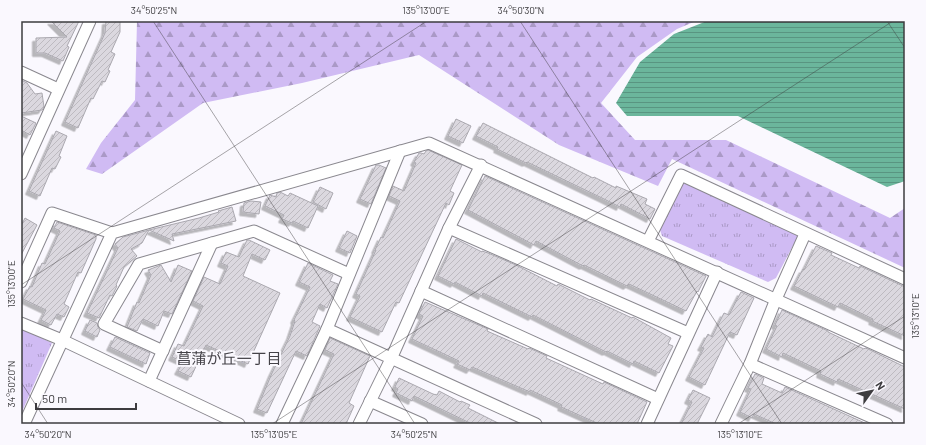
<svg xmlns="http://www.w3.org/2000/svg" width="926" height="445" font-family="Barlow,'Noto Sans JP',sans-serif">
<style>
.grass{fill:url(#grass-tufts)}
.forest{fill:url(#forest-firs)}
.water{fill:url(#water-rules)}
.building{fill:url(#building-hatch);stroke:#aaa8af;filter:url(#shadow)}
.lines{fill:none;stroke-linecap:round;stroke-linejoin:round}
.minor-casing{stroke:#8a888f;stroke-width:13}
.minor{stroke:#fff;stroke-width:11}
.ticks{fill:none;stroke:#3d3c3f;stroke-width:1;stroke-opacity:0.45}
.labels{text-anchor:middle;stroke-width:4;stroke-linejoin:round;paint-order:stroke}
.neighbourhood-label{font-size:15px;fill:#444248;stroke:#faf8fe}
.neatline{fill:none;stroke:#3d3c3f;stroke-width:1.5}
.ticks-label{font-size:10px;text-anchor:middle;fill:#3d3c3f}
</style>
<defs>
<pattern id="grass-tufts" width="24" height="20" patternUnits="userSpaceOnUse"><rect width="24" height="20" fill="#d0bbf3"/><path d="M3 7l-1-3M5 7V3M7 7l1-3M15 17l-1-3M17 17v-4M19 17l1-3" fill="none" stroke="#aa99c6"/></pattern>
<pattern id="forest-firs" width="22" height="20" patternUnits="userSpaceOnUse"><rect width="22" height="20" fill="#d0bbf3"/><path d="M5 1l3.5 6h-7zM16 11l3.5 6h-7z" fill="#aa99c6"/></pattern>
<pattern id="water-rules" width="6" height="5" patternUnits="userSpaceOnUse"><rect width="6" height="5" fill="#6bb69c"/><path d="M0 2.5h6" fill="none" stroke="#599581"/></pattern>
<pattern id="building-hatch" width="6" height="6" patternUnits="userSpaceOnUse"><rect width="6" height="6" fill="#dbd8df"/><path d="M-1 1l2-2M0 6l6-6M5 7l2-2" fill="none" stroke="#bdbac0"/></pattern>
<filter id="shadow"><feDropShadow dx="-3.5" dy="3.5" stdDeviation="0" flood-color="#0004"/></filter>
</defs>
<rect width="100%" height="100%" fill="#faf8fe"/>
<!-- grass -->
<g class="grass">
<path d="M689 182 798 236 776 278 768 282 662 236 660 230 681 185Z"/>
<path d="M21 328 52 343 21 414Z"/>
</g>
<!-- forest -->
<path class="forest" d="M137 21H696L677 29 637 57 601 103 635 140H726L890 218 905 208V268L672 159 658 186 559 145 419 55 302 83 203 103 102 174 86 169 101 143 135 100Z"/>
<!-- water -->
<path class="water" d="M707 21H905V181L887 187 738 116H627L616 103 640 62 674 34Z"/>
<!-- building -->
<g class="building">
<path d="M51 21H79L67 46 69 47 63 61 45 53H36V38L67 37Z"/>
<path d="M106 21H120V32L111 52 115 54 108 70 110 71 105 82 102 81 93 99 91 98 78 128 65 122 105 33Z"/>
<path d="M21 80 27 83 35 94 42 93 44 107 42 110 21 113Z"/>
<path d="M21 116 36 123 30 135 21 130Z"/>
<path d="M456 119 471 126 463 143 448 136Z"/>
<path d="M483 123 593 178 594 177 616 188V186L647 199 645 204 655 209 650 219 621 204 620 207 602 198 527 162 526 163 497 149 498 147 476 136Z"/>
<path d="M56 131 67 136 59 156 61 157 55 169 52 168 40 196 29 191Z"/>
<path d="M428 150 462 165 450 191 454 193 449 205 446 203 399 303 396 302 382 332 350 317 360 296 356 294 376 250H375L381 237 383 238 400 201 389 196 393 186 404 191 416 163 414 162 419 153H421L424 154 426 151Z"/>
<path d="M376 165H379L386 168 371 204 360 199Z"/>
<path d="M485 176 706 276 698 292 697 291 686 311 629 284 627 286 584 265 583 266 536 241 534 245 468 210Z"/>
<path d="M320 187 333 193 326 209 313 202Z"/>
<path d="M280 192 288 196 290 193 318 206 308 228 293 221 292 223 282 219 284 215 265 206 270 195 276 197 277 193Z"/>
<path d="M251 201 261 202 259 214 243 212 244 203Z"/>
<path d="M232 207 236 221 172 234 174 241 149 230 142 243 131 249 137 256 124 267 116 285 117 286 112 296 110 295 99 318 87 313 118 248 115 244 123 237 153 229 199 218 219 212 218 211Z"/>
<path d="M25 218 37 225 21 255V226Z"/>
<path d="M57 222 96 235V239L81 273 78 272 64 304 69 307 64 317 57 314 51 325 41 320 46 310 23 299 30 286 32 287 42 263 45 264 60 231 54 228Z"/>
<path d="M347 231 357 236 350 253 339 248Z"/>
<path d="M456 239 482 252V251L488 253 516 265 557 286 558 284 590 300 591 299 632 318 633 317 671 338 668 344 673 346 659 373 634 361 633 364 607 351 606 352 533 315 532 317 483 293 482 296 455 282 454 284 438 276Z"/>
<path d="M247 240H249L270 250 265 260 252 254 243 276 280 293 248 364 206 345 191 377 178 371 183 362 172 357 178 344 184 346 203 306 193 301 204 277 220 284 228 266 221 263 226 252 239 257Z"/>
<path d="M816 246 832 253 831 255 859 268 860 266 905 287V336L872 321 873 319 840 303 838 307 794 286 803 269 804 270Z"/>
<path d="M308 263 333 275 330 281 338 284 327 308 320 304 312 322 320 326 307 356 296 351 267 413 257 409 272 373 290 336 295 321 294 320 310 287 299 282Z"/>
<path d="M161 265 171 282 178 265 192 271 172 314 164 311 158 326 143 319 137 331 127 327 137 302 139 303 151 275 148 270Z"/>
<path d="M741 292 754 298 737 335 730 332 705 385 689 377 704 348 701 347 708 334 712 337 724 313 729 315Z"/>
<path d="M425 302 488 329 487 331 528 349 529 348 547 356 546 358 603 384 604 382 647 402 637 424H599L561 407 562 405 530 390V392L472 367 470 370 457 364 459 361 412 339 423 316 419 314Z"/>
<path d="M782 310 828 331V332L864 349 865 348 868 349 905 367V409L838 379 837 382 820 374 821 371 783 353 782 357 766 349 777 326 775 325Z"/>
<path d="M90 320 97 323 98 327 100 330 97 337 85 331Z"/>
<path d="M115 337 150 353 146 364 110 347Z"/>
<path d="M330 338 370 356 349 403 354 406 346 424H301L334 354 325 350Z"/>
<path d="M755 374 764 378 762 384 782 393 785 387 867 424H776L754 414 752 418 740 412 751 389 748 388Z"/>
<path d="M399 378 433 394 437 395 439 391 460 402 461 401 470 405 468 408 500 424H472L414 396 412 401 396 393 398 389 395 387Z"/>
<path d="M693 390 710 398 697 424H681L692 402 688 400Z"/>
</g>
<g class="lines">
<!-- minor casing -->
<g class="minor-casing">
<g id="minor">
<path d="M21 72 58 89"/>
<path d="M21 174 90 21"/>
<path d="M449 228 688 333"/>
<path d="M648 241 681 175 905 279"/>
<path d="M21 282 52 213 112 233"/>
<path d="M421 291 658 399"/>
<path d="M21 323 62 340 239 424"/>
<path d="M327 329 536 424"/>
<path d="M163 351 104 324 139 264 254 231 349 274"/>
<path d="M750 364 887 424"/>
<path d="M149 381 212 243"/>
<path d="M370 401 422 424"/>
<path d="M24 424 112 233 429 143 905 358"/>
<path d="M282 424 327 329 400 151"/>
<path d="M359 424 391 359 449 228 481 165"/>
<path d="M647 424 717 272"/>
<path d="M721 424 750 364 776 299 805 234"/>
</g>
</g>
<!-- minor -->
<use href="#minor" class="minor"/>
</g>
<!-- ticks -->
<path class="ticks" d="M153 21 415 424M520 21 782 424M887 21 905 48M21 285 427 21M21 382 48 424M272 424 893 21M738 424 905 316"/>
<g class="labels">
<!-- neighbourhood labels -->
<g class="neighbourhood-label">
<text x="229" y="364">菖蒲が丘一丁目</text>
</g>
</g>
<!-- border -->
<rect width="926" height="445" fill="none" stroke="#faf8fe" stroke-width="44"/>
<!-- north arrow -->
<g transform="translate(872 391) rotate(57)" stroke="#faf8fe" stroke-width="3" paint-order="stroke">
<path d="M0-3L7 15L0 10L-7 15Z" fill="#3d3c3f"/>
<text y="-6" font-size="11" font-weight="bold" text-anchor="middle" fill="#3d3c3f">N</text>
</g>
<!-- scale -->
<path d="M36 403v6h100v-6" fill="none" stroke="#3d3c3f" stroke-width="2"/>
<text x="42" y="403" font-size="12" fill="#3d3c3f" stroke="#faf8fe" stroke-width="3" paint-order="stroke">50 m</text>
<rect x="22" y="22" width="882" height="401" class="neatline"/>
<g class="ticks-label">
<text x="154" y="14">34°50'25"N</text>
<text x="426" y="14">135°13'00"E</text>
<text x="521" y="14">34°50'30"N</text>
<text transform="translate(11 284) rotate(-90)" y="4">135°13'00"E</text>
<text transform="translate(915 316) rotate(-90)" y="4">135°13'10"E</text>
<text transform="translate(11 384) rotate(-90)" y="4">34°50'20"N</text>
<text x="48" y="438">34°50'20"N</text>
<text x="274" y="438">135°13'05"E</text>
<text x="414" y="438">34°50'25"N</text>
<text x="740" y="438">135°13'10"E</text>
</g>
</svg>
